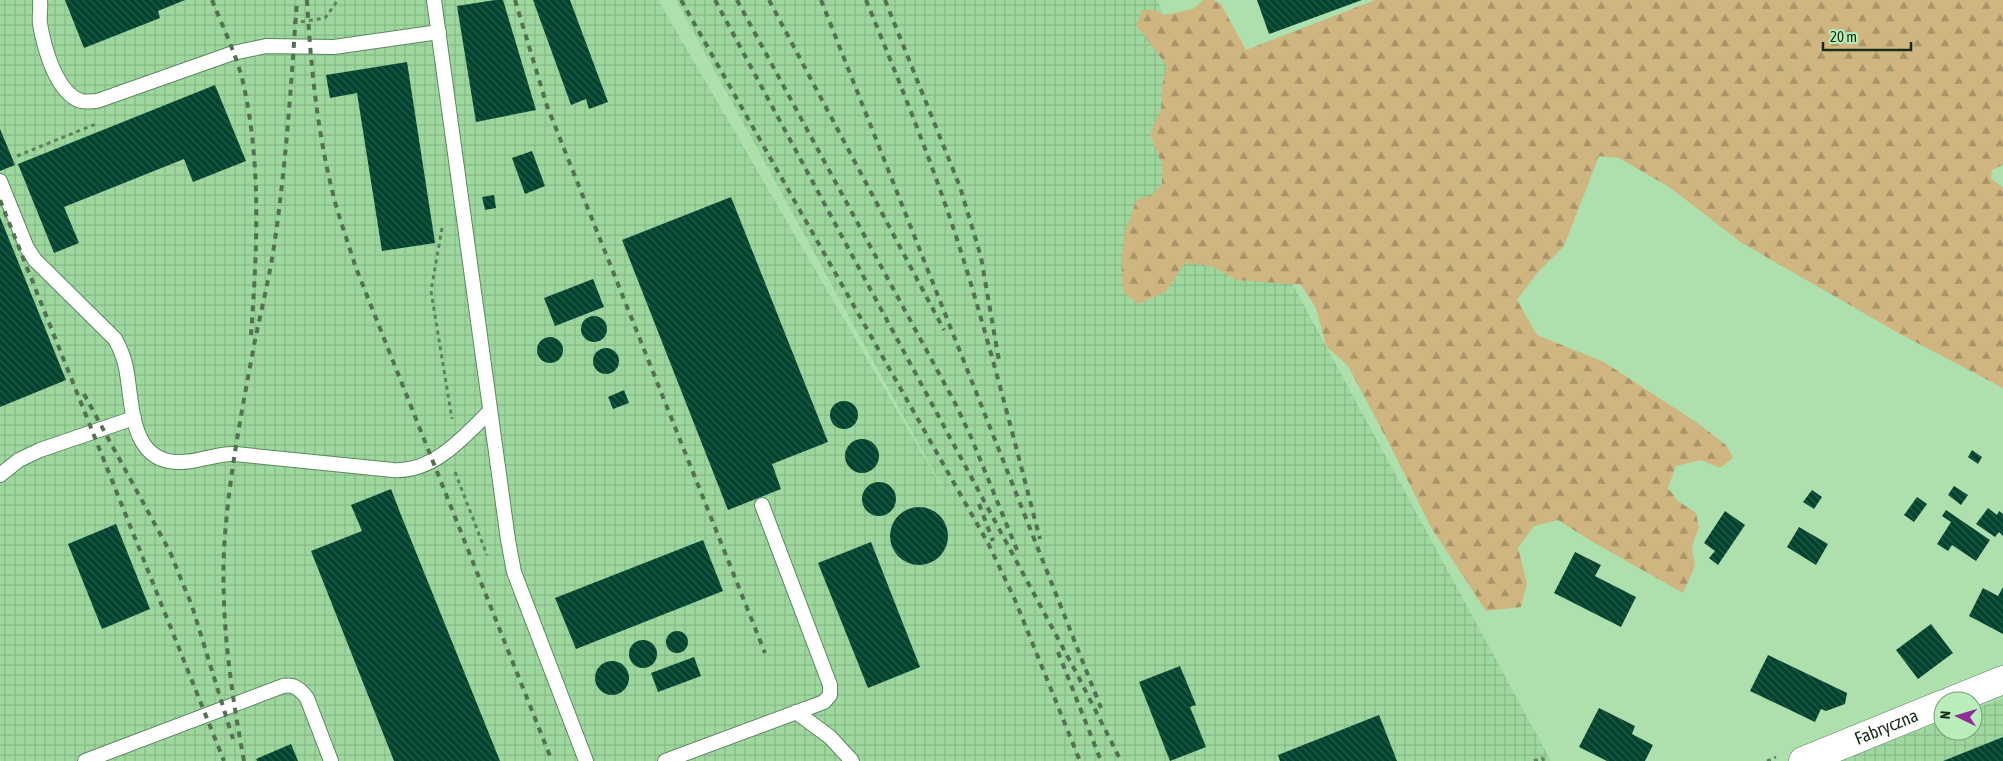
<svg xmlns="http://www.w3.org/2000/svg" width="2003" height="761" font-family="'Asap Condensed',sans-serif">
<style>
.industrial{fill:url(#industrial-grid)}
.forest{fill:url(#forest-firs)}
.building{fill:url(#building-back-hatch)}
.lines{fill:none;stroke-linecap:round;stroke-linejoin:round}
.service-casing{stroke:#5a8a5b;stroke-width:16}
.minor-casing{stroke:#5a8a5b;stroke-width:29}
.path{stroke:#5d805e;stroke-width:3;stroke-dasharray:4 4;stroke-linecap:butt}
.service{stroke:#fff;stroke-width:14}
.minor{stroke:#fff;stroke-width:28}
.rail{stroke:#517151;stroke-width:4;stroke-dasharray:6 6;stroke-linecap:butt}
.labels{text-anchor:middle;stroke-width:5;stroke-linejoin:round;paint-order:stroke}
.street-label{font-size:18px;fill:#182c19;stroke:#b9eeba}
</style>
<defs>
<pattern id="industrial-grid" width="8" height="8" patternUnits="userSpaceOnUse" patternTransform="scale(1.25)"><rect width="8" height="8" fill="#9ed89f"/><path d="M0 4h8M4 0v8" fill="none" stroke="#87ba88"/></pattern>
<pattern id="forest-firs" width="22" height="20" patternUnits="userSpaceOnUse" patternTransform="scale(1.25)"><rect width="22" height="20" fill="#cfb680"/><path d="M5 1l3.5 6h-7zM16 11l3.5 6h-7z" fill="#a79468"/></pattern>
<pattern id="building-back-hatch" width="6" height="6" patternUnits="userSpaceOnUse" patternTransform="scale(1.25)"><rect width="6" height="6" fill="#01432e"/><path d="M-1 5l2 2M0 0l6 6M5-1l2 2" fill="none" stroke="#265c4a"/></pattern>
</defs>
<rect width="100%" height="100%" fill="#ade0ad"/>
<!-- industrial -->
<g class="industrial">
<path d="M0 0H658L952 505 676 0H1157L1238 184 1551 761H0Z"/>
<path d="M2003 698V761H1837L1943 721V731H1973V709Z"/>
</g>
<!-- forest -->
<path class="forest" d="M1203 0H1213L1221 4 1246 50 1375 0H2003V165L1992 170 1991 179 2003 187V388L1900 334 1742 243 1669 187 1619 158 1599 156 1564 246 1537 273 1517 300 1537 335 1604 362 1696 422 1726 445 1733 458 1720 468 1701 460 1676 466 1668 488 1678 501 1696 513 1699 528 1692 546 1695 566 1683 593 1591 541 1558 520 1534 526 1518 548 1527 583 1521 607 1486 611 1432 529 1393 451 1348 366 1326 346 1316 308 1301 285 1237 280 1211 266 1185 263 1166 292 1138 304 1123 292 1121 261 1125 232 1137 199 1152 195 1162 184V165L1150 134 1161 109 1162 85 1167 66 1136 25 1142 10H1155L1164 15 1193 9Z"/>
<!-- building -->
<g class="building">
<path d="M65 0H185L158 11 160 18 84 48Z"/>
<path d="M495 0H503L536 110 476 122 457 6Z"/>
<path d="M533 0H570L608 102 589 109 586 99 571 105Z"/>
<path d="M1257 0H1362L1269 34Z"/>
<path d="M407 62 435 243 382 251 357 93 330 98 326 75Z"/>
<path d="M215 85 246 161 193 182 184 159 64 207 79 243 54 253 18 164Z"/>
<path d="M0 129 15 165 0 171Z"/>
<path d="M532 151 545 186 525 194 512 158Z"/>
<path d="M494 195 496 208 485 210 482 197Z"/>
<path d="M731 197 828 442 772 464 781 489 728 510 622 240Z"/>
<path d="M0 217 66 380 0 407Z"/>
<path d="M593 279 604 307 555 326 544 298Z"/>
<circle cx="594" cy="329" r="13"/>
<circle cx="550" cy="350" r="13"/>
<circle cx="606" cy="361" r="13"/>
<path d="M624 390 629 403 613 409 608 397Z"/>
<circle cx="844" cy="415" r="14"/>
<circle cx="862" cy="456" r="17"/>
<path d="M1972 450 1982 457 1978 464 1968 457Z"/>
<circle cx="879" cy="499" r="17"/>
<path d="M1954 486 1968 495 1961 505 1948 495Z"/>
<path d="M391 489 401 515 500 761H394L311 551 362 531 351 505Z"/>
<path d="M1812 490 1822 497 1814 509 1803 502Z"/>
<path d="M1917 497 1927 504 1914 522 1904 515Z"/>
<circle cx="919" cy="536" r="29"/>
<path d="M1988 508 1997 515 1999 511 2003 514V536L1999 532 1995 537 1976 524Z"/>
<path d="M1946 510 1990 540 1976 561 1952 545 1948 551 1937 544 1951 522 1942 516Z"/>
<path d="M1725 511 1745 525 1718 565 1709 558 1715 551 1704 543Z"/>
<path d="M116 524 150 609 102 629 68 544Z"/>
<path d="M1799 527 1828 544 1816 565 1787 547Z"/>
<path d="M703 540 723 591 576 649 555 598Z"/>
<path d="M871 542 920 667 868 688 818 563Z"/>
<path d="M1575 552 1601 565 1595 576 1636 597 1621 627 1554 593Z"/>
<path d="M2003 587V634L1969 616 1983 588 1998 596Z"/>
<path d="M1931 624 1953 653 1918 679 1896 650Z"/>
<circle cx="677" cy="642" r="11"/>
<circle cx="643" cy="654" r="14"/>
<path d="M1768 655 1847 693 1845 704 1826 711 1821 709 1815 722 1750 691Z"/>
<path d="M694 657 701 676 658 692 651 673Z"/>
<circle cx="612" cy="678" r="17"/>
<path d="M1180 666 1196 705 1190 707 1206 747 1170 761 1139 682Z"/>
<path d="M1599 708 1635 726 1632 734 1653 745 1645 761H1607L1579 747Z"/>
<path d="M1379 715 1397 761H1280L1278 755Z"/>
<path d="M2003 737V761H1943Z"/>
<path d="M291 744 298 761H257L256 759Z"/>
</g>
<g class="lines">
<!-- service casing -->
<g class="service-casing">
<g id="service">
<path d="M40 0C41 8 39 16 40 24 44 47 56 93 81 101 86 102 92 101 97 101L233 53 266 46 334 47 439 32"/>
<path d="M434 0 508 540 514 572 586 761"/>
<path d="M0 181 27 248 35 260 115 339C120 348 124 357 126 368 133 403 129 461 178 462 198 463 215 453 235 454L393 470C433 473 464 437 490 411"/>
<path d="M0 475 19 460 40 450 134 418"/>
<path d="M796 712 830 737 852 761"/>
<path d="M85 761 283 686C294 684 300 689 307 698L331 761"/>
<path d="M665 761 824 702 830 695V685L762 505"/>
</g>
</g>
<!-- minor casing -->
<g class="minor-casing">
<g id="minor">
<path d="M1951 701 2003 680"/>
<path id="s1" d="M1803 761 1943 704"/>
</g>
</g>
<!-- path -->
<g class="path">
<path d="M293 23 325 18 338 0"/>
<path d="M17 156 96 124"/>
<path d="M442 228 431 291 452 419"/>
<path d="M455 472 487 555"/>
<path d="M1534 761 1542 758 1544 761"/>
<path d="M1767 761 1776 757"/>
</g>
<!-- service -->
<use href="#service" class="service"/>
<!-- minor -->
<use href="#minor" class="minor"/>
<!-- rail -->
<g class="rail">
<path d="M212 0C222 25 235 52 242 78 262 162 257 250 251 335"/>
<path d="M307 0C311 70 318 141 337 209 343 229 350 249 356 268L552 761"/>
<path d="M515 0 547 106 765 653"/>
<path d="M681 0 989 545 1015 600 1080 761"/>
<path d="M715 0 1077 674 1121 761"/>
<path d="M737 0 955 403 971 437 1017 550"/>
<path d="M769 0 944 330"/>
<path d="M821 0 1101 708"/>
<path d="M866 0C897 76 928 152 954 230 987 331 1013 436 1040 539"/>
<path d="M885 0 960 187 981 257 999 361"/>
<path d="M0 200 224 761"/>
<path d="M84 394 170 552 192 606 233 739"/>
<path d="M979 504 993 541"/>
<path d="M1058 652 1101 761"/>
<path d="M244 761C231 691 221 622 224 550 228 480 242 410 255 340 261 312 268 283 273 253 286 169 291 85 297 0"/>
</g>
</g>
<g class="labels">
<!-- street labels -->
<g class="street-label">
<text dy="6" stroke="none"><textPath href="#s1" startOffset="90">Fabryczna</textPath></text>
</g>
</g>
<!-- north arrow -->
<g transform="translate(1958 716) rotate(275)"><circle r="24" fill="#b9eeba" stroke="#79a07a"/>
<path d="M0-4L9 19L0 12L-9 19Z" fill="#8f2e96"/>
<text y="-8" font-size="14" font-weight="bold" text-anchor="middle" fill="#182c19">N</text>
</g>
<!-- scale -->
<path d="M1823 42v8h88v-8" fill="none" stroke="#182c19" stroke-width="2.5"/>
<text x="1830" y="42" font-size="15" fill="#182c19" stroke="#b9eeba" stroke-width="4" paint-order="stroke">20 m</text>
</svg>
